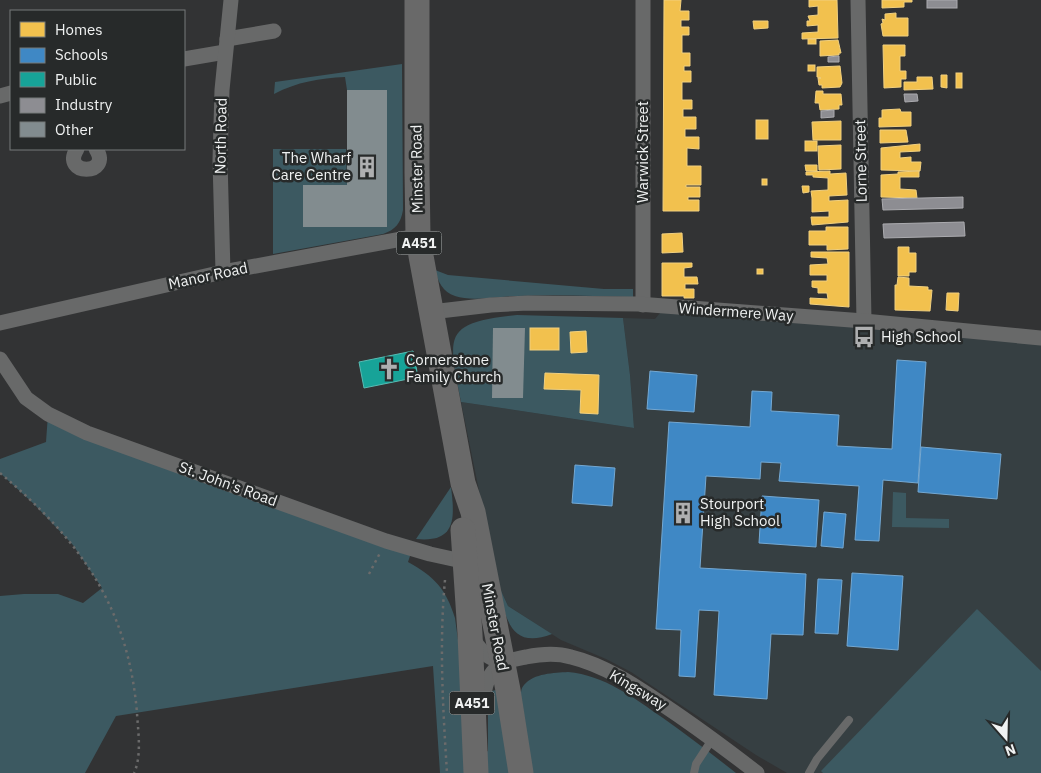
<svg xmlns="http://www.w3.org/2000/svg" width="1041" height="773" font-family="'IBM Plex Sans',sans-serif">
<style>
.built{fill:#363f42}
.green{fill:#3c5961}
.homes{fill:#f2c14e;stroke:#f1d07f}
.schools{fill:#3f88c5;stroke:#74a8d2}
.public{fill:#17a398;stroke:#58bbb3}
.industry{fill:#8d8d92;stroke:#ababaf}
.building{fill:#828c8f}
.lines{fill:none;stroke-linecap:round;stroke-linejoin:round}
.path{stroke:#6b6b6b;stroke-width:2.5;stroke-dasharray:2.5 4;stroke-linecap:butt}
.lane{stroke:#686969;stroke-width:8}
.street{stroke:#686969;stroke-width:15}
.primary{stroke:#696969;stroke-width:25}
.labels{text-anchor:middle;stroke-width:5;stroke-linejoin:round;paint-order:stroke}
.shield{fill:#272a2a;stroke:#b4b6b6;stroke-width:1}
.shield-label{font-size:14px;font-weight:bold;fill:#f0f2f2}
.street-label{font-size:15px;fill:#f0f2f2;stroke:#272a2a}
.poi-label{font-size:15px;fill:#f0f2f2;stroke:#272a2a;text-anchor:start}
</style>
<rect width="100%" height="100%" fill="#323334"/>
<!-- built -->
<path class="built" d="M666 306 1041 338V773H787L756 755 631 672 606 659 561 640 508 606 498 584 461 402 634 428 630 375 623 318 655 319Z"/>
<!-- green -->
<g class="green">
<path d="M402 64 403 210C401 223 395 230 383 234L273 254V149H346L347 185H303V227H387V90H347L345 77C320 78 297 82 274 94L275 82Z"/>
<path d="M435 270 448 275 604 289H633V297C595 296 556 294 517 296 500 296 472 302 455 296 443 292 438 282 435 270Z"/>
<path d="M517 315 623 318 630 375 634 428 461 402C448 335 442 323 517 315Z"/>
<path d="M48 414 412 550 408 562C435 577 446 589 455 618L476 773H440L433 666 116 716 85 773H0V596L24 594H58L83 603 102 588 73 545 34 504 0 473V459L46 442Z"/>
<path d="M451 487C455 519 456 543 416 539Z"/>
<path d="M893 492 906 493V518L949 519V528L892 527Z"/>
<path d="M498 584 508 606 552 634C509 651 505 615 498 584Z"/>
<path d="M977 609 1041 671V773H823L821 771Z"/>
<path d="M568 672C604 675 634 698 663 718 688 736 712 754 736 773H487L486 752 488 751V709L492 691 496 690 521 701C521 696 520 689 524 685 534 673 554 673 568 672Z"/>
</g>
<!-- homes -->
<g class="homes">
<path d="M664 0H681L680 11H689V20H681V27H689V35H682V53H690V66H684V71H691V82H682V100H692V109H683V117H696V129H685V137H699V149L687 148V166H701V185H686V187H700V197H688V200H699V211H663Z"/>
<path d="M809 0H837L838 38 802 39V33L818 32V25L807 26V21H810L808 16 818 15V6L809 7Z"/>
<path d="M882 0H912V2H904V7L882 8Z"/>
<path d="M896 13V18H908V36H883L881 24 883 23 882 19 885 20V14Z"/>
<path d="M753 21H768V28L754 29Z"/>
<rect x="808" y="39" width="8" height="5"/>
<path d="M838 40 841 53H839V55L820 56V41Z"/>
<path d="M883 45H905V56H900V71H906V79H901V87L884 88Z"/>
<rect x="808" y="65" width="7" height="6"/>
<path d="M840 66 842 83 840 87 822 88V85H819L818 78H821L817 77V67Z"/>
<rect x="956" y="73" width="6" height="15"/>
<path d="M941 75H947V88L941 87Z"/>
<path d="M917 77H932L933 89 904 90V82H917Z"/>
<path d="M816 91H823V94H841L842 105H839V109L820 110 819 103H815Z"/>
<path d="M900 109 901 112H911V126L879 127V118H882V110Z"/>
<rect x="756" y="120" width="12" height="19"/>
<path d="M841 121V140H813L812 122Z"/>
<path d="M880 130H906L908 142 880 143Z"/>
<rect x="805" y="141" width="12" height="10"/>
<path d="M920 144V151L900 152V158L911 157V162H921L920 171 881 170V148Z"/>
<path d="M841 145V169L819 170 818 146Z"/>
<path d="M805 165H817V171H806Z"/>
<path d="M830 171V174L846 173 847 195 829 196V201L848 200V222L812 225 811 217H829V211L812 212V198L811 191 828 190V178L813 177V175H806V172Z"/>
<path d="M919 171V177H900V189L916 190 917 198 881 197V175L898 174V172Z"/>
<rect x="762" y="179" width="5" height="6"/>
<path d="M802 186H809V192L803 193Z"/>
<path d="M826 227H848V249L827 250V245H809V231H826Z"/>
<path d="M682 233 683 252 662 253V234Z"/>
<path d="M898 247H909V253H916V272H909V276H898Z"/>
<path d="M811 252H849V307L810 304V298L828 299 827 293H818V288L812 287V281H827V275H810V265L828 264 827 258 811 257Z"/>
<path d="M662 263H692V267L684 268V277H697L698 284H685V289H694V298H684V296H662Z"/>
<rect x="757" y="269" width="6" height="5"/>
<path d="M898 277 909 278V286L928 287V290H932L930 311 895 310V285H897Z"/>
<path d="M947 293H959L958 311 946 310Z"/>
<rect x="530" y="328" width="29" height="22"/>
<path d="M586 331 587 352 571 353 570 332Z"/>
<path d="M545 373 599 375 598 414 580 413 581 390 544 389Z"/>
</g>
<!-- schools -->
<g class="schools">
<path d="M897 360 926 362 918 483 883 480 879 541 855 540 859 486 779 481 781 463 761 462 760 479 706 476 700 568 806 574 803 635 771 634 767 699 714 695 719 611 699 610 695 677 679 676 681 630 656 629 669 422 750 427 752 391 772 392 771 411 839 415 837 446 892 449Z"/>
<path d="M650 371 697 375 694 412 647 409Z"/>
<path d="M921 447 1001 454 997 499 918 492Z"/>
<path d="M575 465 615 468 612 506 572 503Z"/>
<path d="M762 496 819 500 816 547 759 543Z"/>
<path d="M824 512 846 514 843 548 821 546Z"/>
<path d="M852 573 903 576 898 650 847 646Z"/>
<path d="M818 579 842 580 838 634 815 633Z"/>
</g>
<!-- public -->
<path class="public" d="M413 351 418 377 364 388 359 362Z"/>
<!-- industry -->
<g class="industry">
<rect x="927" y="0" width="30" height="8"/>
<path d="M839 56V62H828V57Z"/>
<path d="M904 94H917L918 101 905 102Z"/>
<path d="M834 110V117L821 118V111Z"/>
<path d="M963 197V208L883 210 882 199Z"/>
<path d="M964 222 965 236 884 238 883 224Z"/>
</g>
<!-- building -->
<g class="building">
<path d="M347 90H387V227H303V185H347Z"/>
<path d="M493 328H525L523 398H492Z"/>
</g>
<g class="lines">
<!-- path -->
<g class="path">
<path d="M0 473C80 540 128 606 137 713 138 731 142 756 134 773"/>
<path d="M369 574 380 553"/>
<path d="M445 580C439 644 443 709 447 773"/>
</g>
<!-- lane -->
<g class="lane">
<path d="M694 773 696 764 713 738"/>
<path d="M809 773 817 759 849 720"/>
</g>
<!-- street -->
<g class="street">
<path d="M643 0V305"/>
<path d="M858 0 864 321"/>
<path d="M227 39 274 31"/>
<path d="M184 59 225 52"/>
<path d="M0 96 11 93"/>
<path d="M77 149C60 176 113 176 96 149"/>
<path d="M223 272 220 160 222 90 231 0"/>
<path d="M431 312 491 305 528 303 638 304 864 321 1041 338"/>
<path d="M0 323 223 272 418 236"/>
<path d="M0 359 26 398 48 414 87 433 386 541 430 554 471 563"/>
<path d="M472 637C478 648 490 662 504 661 511 661 519 658 526 657 541 654 557 653 571 657 604 665 634 685 662 704 695 726 726 749 757 773"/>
<path d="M484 707C483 686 487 676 502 662"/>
</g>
<!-- primary -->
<g class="primary">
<path d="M417 0V172L418 236 421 256 463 483 473 512 508 690 521 773"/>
<path d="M463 530 470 634 476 773"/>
</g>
</g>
<!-- icons -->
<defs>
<g id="building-bare" transform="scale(1.725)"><path d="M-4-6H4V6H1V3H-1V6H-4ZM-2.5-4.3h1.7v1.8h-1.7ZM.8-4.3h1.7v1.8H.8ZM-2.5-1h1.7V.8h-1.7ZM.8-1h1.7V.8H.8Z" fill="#aeafb0" stroke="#272a2a" stroke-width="2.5" paint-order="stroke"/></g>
<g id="bus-bare" transform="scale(1.725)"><path d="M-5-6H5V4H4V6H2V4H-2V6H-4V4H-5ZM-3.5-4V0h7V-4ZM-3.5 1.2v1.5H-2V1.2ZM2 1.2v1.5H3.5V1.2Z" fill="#aeafb0" stroke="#272a2a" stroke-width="2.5" paint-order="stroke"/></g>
<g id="church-bare" transform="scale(1.725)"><path d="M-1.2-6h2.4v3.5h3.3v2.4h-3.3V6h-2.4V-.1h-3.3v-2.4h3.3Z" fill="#aeafb0" stroke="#272a2a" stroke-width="2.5" paint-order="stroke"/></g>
</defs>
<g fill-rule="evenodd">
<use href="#building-bare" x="367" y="167"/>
<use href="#bus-bare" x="864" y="337"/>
<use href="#church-bare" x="389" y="369"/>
<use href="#building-bare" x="683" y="513"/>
</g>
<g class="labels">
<!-- shield labels -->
<g class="shield">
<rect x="396.5" y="231.5" width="45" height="23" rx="4"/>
<rect x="449.5" y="691.5" width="45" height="23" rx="4"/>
</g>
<g class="shield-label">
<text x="419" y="248">A451</text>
<text x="472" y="708">A451</text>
</g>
<!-- street labels -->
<g class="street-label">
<text transform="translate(221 136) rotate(-89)" y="5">North Road</text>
<text transform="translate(643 152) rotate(-90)" y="5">Warwick Street</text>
<text transform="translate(861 161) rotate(-91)" y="5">Lorne Street</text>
<text transform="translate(417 169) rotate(-91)" y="5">Minster Road</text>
<text transform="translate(208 276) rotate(-12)" y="5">Manor Road</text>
<text transform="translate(736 312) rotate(4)" y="5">Windermere Way</text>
<text transform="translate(228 484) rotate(20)" y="5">St. John's Road</text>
<text transform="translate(495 627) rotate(79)" y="5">Minster Road</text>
<text transform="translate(638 690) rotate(31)" y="5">Kingsway</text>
</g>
<!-- poi labels -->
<g class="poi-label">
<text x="351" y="163" text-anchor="end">The Wharf<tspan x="351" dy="17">Care Centre</tspan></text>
<text x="881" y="342">High School</text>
<text x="406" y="365">Cornerstone<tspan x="406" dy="17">Family Church</tspan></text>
<text x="700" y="509">Stourport<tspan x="700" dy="17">High School</tspan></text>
</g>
</g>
<!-- legend -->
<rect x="10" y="10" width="175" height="140" fill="#272a2a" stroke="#777a7a"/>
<rect x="20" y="22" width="25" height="15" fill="#f2c14e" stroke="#777a7a"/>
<text x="55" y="35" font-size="15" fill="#f0f2f2">Homes</text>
<rect x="20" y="48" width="25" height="15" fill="#3f88c5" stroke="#777a7a"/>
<text x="55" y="60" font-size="15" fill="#f0f2f2">Schools</text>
<rect x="20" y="72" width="25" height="15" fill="#17a398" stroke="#777a7a"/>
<text x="55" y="85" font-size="15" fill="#f0f2f2">Public</text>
<rect x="20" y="98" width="25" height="15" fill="#8d8d92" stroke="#777a7a"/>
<text x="55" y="110" font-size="15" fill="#f0f2f2">Industry</text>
<rect x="20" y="122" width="25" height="15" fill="#828c8f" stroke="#777a7a"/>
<text x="55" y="135" font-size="15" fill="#f0f2f2">Other</text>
<!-- north arrow -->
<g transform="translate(1006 738) rotate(160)" stroke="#272a2a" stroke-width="4" paint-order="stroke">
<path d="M0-4L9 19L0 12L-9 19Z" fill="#f0f2f2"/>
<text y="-8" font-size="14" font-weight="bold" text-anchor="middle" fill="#f0f2f2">N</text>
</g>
</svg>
